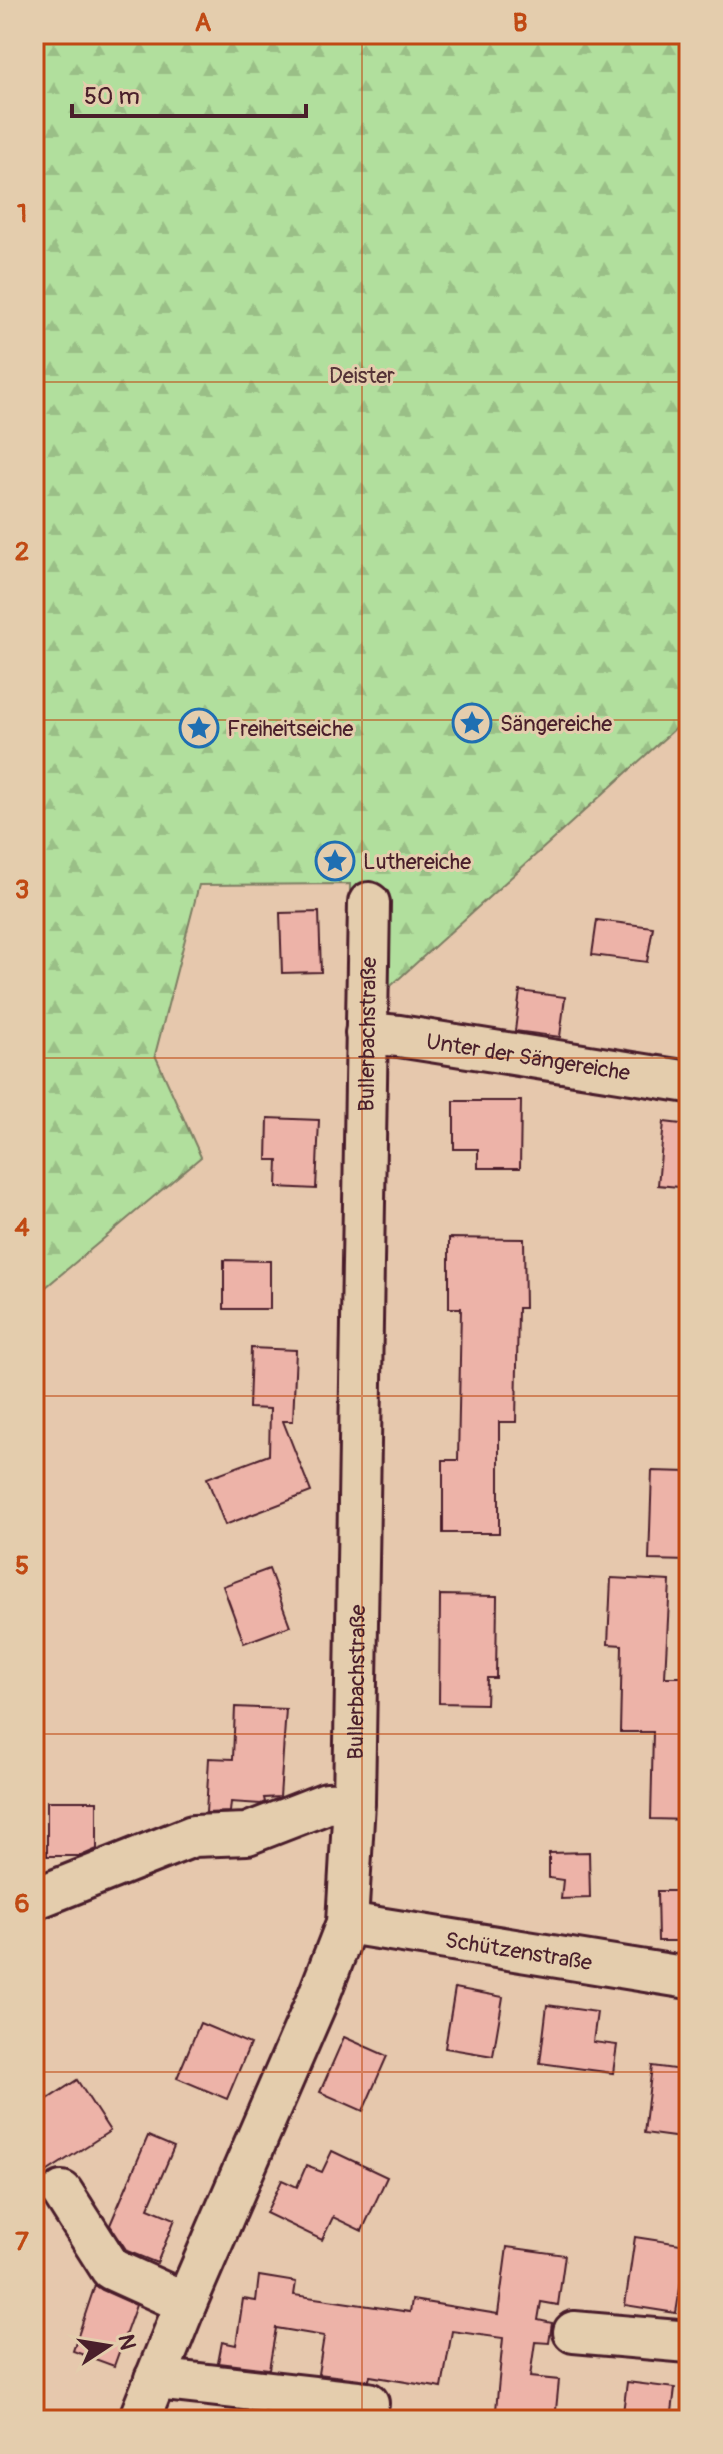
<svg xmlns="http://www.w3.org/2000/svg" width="723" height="2454" font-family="Pangolin,sans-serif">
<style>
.forest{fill:url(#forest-firs);stroke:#7e7f64;stroke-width:2}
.building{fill:#edb3a8;stroke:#4a1f2b;stroke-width:2}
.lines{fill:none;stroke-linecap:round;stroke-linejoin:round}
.minor-casing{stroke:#4a1f2b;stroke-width:46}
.minor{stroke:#e4cdad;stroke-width:40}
.grid{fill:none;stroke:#c04a14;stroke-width:2;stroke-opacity:0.55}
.labels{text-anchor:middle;stroke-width:6;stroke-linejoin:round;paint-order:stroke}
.park-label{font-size:22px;fill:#543236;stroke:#e4cdad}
.poi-label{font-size:22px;fill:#4a1f2b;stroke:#e4cdad;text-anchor:start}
.street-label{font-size:22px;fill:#4a1f2b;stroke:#e4cdad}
.neatline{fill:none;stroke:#c04a14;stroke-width:3}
.grid-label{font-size:26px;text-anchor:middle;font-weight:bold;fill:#c04a14}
</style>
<defs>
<pattern id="forest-firs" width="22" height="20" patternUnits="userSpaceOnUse" patternTransform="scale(2)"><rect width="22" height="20" fill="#b1df9d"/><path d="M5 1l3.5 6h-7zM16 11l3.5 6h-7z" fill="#9abf87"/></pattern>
</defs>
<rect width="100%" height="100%" fill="#e6c8ad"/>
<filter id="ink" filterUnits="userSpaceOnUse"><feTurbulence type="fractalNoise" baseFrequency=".0125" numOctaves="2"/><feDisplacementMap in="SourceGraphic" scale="16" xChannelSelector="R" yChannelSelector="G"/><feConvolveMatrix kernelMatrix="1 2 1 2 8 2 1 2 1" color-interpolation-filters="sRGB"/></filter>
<g filter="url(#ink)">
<!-- forest -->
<path class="forest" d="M34 34H689V716L350 1023V884L199 885 155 1055 201 1157 34 1297Z"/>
<!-- building -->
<g class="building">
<path d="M319 912 321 972 282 973 280 913Z"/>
<path d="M597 920 653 927 647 962 592 955Z"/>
<path d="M520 991 565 997 560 1037 515 1031Z"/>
<path d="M454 1101H521L520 1168H478V1149H454Z"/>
<path d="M268 1118 319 1120 316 1189 277 1187 278 1160H267Z"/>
<path d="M664 1122 689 1125V1188L658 1185Z"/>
<path d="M449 1238 524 1239 525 1308H518L516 1422H499V1533H443V1460H458L461 1308H449Z"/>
<path d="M224 1260 270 1261V1309H224Z"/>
<path d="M251 1348 296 1350 293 1421H283L311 1492 225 1525 207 1478 269 1455 270 1409 249 1408Z"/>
<path d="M652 1471 689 1472V1561L649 1560Z"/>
<path d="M269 1569 290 1626 244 1643 223 1586Z"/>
<path d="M611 1578 670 1581 665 1677H689V1820L651 1819 653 1732H620L622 1645 608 1644Z"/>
<path d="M440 1595 497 1596 496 1678H487L486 1704 439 1703Z"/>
<path d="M235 1707 286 1709 280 1797 264 1798 265 1802 261 1804 231 1802 230 1812 206 1813 209 1758 233 1759Z"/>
<path d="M47 1801H97V1849L81 1856H47Z"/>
<path d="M589 1852 590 1898 561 1899 563 1880 549 1878V1853Z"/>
<path d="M657 1891H689V1941H658Z"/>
<path d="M455 1988 503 1997 493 2056 445 2048Z"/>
<path d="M547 2005 597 2012 593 2042 617 2045 613 2073 540 2063Z"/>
<path d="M200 2023 250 2044 227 2099 177 2078Z"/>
<path d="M344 2037 387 2056 363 2111 320 2092Z"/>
<path d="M652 2066 689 2071V2139L644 2133Z"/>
<path d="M77 2080 110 2131 34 2180V2108Z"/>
<path d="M148 2136 174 2147 148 2208 175 2219 157 2263 127 2251 110 2225Z"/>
<path d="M332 2151 387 2177 362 2231 333 2217 322 2240 266 2213 282 2180 297 2187 306 2166 322 2172Z"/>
<path d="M635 2237 687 2245 676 2313 625 2305Z"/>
<path d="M507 2247 565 2255 558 2305 541 2302 538 2320 552 2323 549 2343 535 2342 530 2377 559 2380 555 2420H495L503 2338 452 2331 442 2388 370 2376 369 2380 318 2374 324 2336 276 2328 269 2369 218 2363 222 2342 236 2345 243 2299 256 2301 259 2276 296 2282 294 2295 410 2312 412 2300 498 2314Z"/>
<path d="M95 2285 102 2290 136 2305 114 2366 73 2351Z"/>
<path d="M627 2382 675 2388 671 2420H622Z"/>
</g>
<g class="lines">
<!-- minor casing -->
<g class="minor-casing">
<g id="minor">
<path id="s1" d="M366 1033 399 1036 689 1082"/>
<path d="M34 1899 193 1836 247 1834 327 1803 354 1802"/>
<path id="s2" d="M347 1923 689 1978"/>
<path d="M62 2192 111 2269 186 2303"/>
<path d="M574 2332 689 2342"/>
<path d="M155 2379 368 2403"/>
<path id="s3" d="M139 2420 186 2303 318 1998 347 1923 354 1802 369 903"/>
</g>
</g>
<!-- minor -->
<use href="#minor" class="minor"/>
</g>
</g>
<!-- grid -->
<path class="grid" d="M362 34V2420M34 382H689M34 720H689M34 1058H689M34 1396H689M34 1734H689M34 2072H689"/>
<!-- icons -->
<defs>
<g id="sight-ring" transform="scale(2)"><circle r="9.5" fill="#e4cdad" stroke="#1f6fb2" stroke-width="1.5"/><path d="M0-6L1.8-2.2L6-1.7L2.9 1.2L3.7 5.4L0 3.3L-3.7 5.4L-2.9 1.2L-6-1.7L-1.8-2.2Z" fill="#1f6fb2"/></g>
</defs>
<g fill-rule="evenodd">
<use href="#sight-ring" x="472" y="723"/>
<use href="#sight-ring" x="199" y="728"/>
<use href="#sight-ring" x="335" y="861"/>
</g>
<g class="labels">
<!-- park labels -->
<g class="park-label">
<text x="362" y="383">Deister</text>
</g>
<!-- poi labels -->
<g class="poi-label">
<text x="500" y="731">Sängereiche</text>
<text x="227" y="736">Freiheitseiche</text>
<text x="363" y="869">Luthereiche</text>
</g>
<!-- street labels -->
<g class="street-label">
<text dy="8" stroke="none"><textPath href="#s3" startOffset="1428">Bullerbachstraße</textPath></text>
<text dy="8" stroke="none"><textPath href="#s1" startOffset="164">Unter der Sängereiche</textPath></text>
<text dy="8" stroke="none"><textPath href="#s3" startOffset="780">Bullerbachstraße</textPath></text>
<text dy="8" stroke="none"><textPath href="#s2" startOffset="174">Schützenstraße</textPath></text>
</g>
</g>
<!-- margin -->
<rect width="723" height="2454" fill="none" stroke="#e4cdad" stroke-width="88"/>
<!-- north arrow -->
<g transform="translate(108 2346) rotate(78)" stroke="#e4cdad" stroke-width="6" paint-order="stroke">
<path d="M0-6L14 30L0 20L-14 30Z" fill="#4a1f2b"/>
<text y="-12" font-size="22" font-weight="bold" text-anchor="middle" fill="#4a1f2b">N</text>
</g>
<!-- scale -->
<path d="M72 104v12h234v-12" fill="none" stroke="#4a1f2b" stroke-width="4"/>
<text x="84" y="104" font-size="24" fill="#4a1f2b" stroke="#e4cdad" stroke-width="6" paint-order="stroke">50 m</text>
<rect x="44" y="44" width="635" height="2366" class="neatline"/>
<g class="grid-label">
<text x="203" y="31">A</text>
<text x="520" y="31">B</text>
<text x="22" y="222">1</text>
<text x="22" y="560">2</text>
<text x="22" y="898">3</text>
<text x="22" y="1236">4</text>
<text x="22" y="1574">5</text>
<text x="22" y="1912">6</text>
<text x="22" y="2250">7</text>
</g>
</svg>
